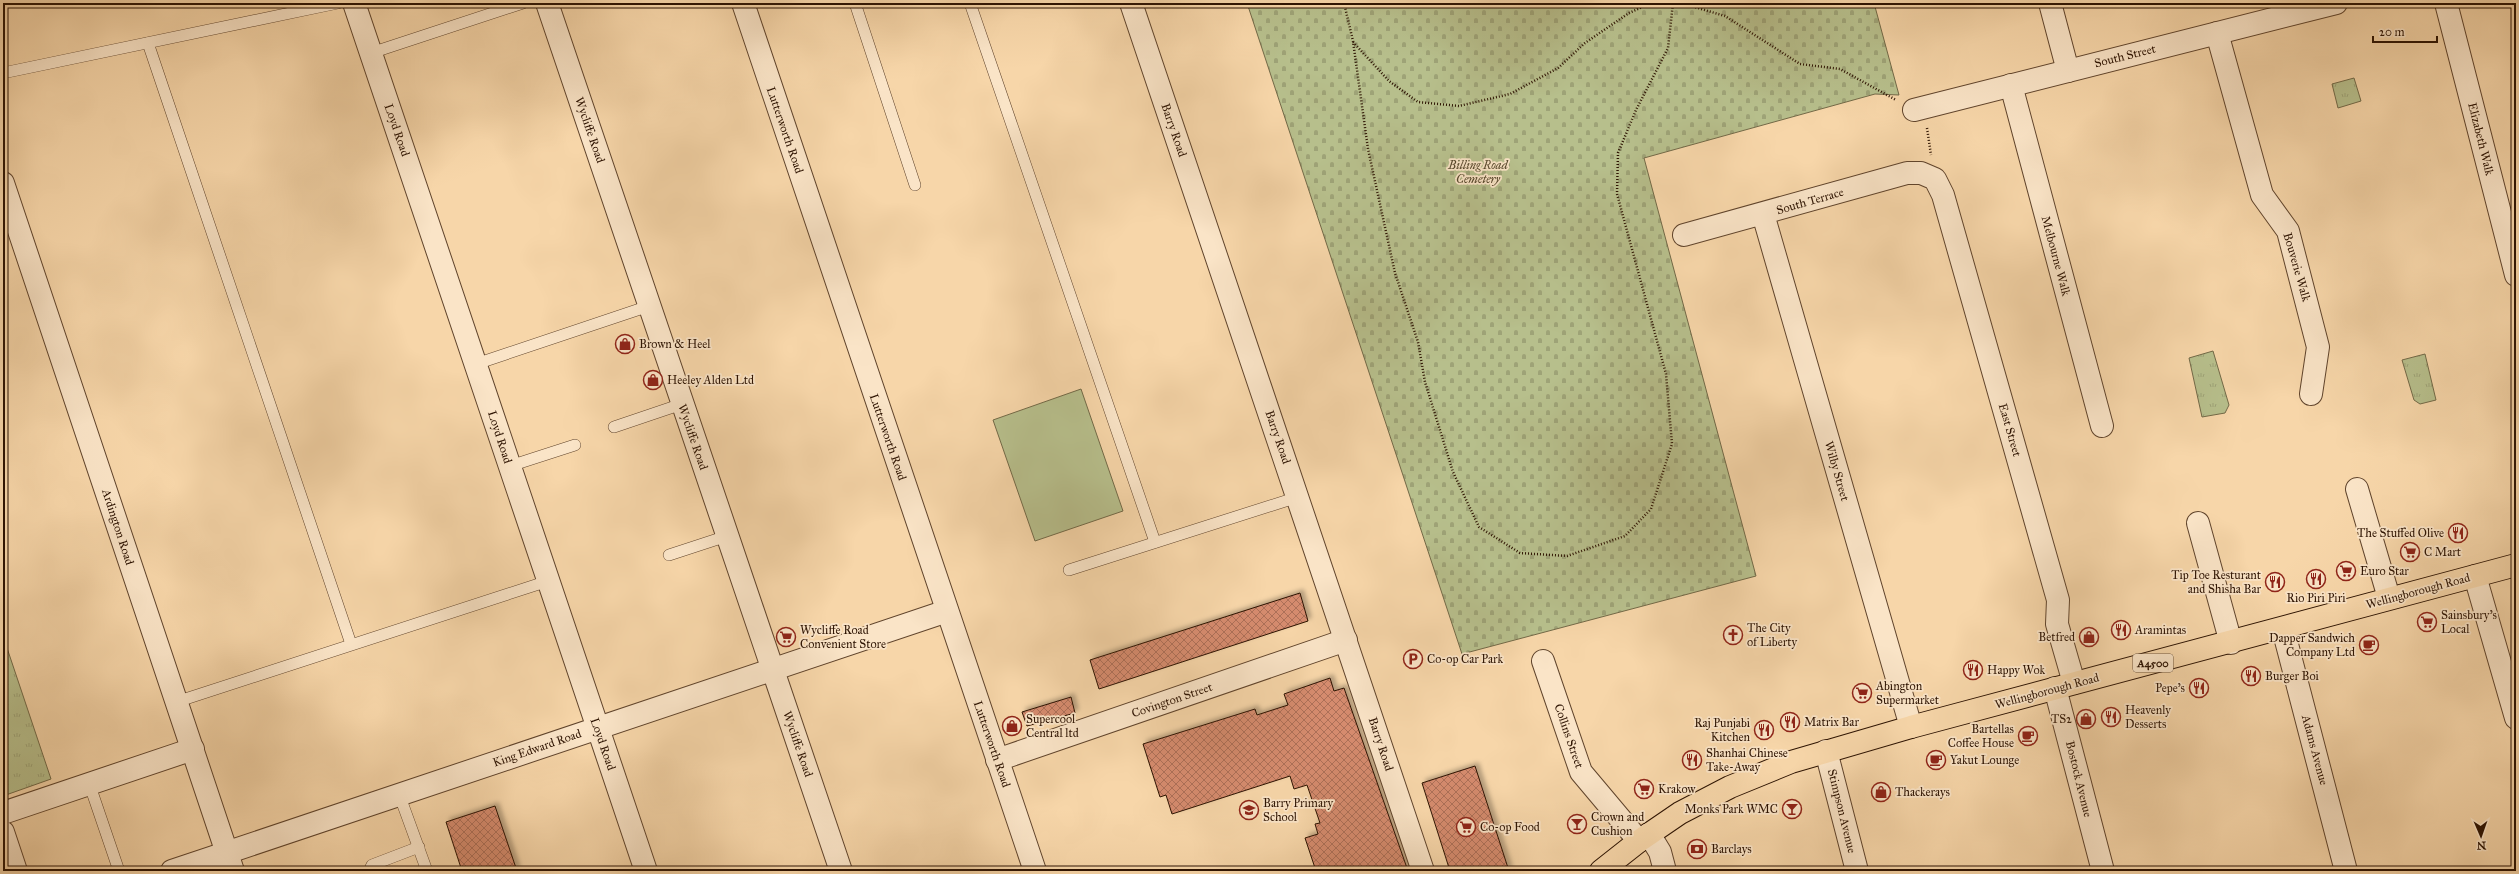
<svg xmlns="http://www.w3.org/2000/svg" width="2519" height="874" font-family="'IM FELL Great Primer',serif">
<style>
.grass{fill:#b7bf8c;stroke:#726947}
.cemetery{fill:url(#cemetery-stones);stroke:#726947}
.park{fill:url(#park-tufts);stroke:#726947}
.building{fill:url(#building-cross-hatch);stroke:#2d1302;filter:url(#shadow)}
.lines{fill:none;stroke-linecap:round;stroke-linejoin:round}
.lane-casing{stroke:#60442c;stroke-width:12}
.street-casing{stroke:#60442c;stroke-width:24}
.primary-casing{stroke:#2d1302;stroke-width:24}
.path{stroke:#2d1302;stroke-width:2.5;stroke-dasharray:1 2;stroke-linecap:butt}
.lane{stroke:#fae4c7;stroke-width:11}
.street{stroke:#fae4c7;stroke-width:22}
.primary{stroke:#f7d6a9;stroke-width:22}
.labels{text-anchor:middle;stroke-width:3.5;stroke-linejoin:round;paint-order:stroke}
.shield{fill:#fae4c7;stroke:#6a523d;stroke-width:1}
.shield-label{font-size:11px;font-weight:bold;fill:#2d1302}
.street-label{font-size:12px;fill:#2d1302;stroke:#fae4c7}
.park-label{font-size:12px;font-style:italic;fill:#56472b;stroke:#fae4c7}
.poi-label{font-size:12px;fill:#2d1302;stroke:#fae4c7;text-anchor:start}
</style>
<defs>
<pattern id="cemetery-stones" width="16" height="16" patternUnits="userSpaceOnUse"><rect width="16" height="16" fill="#b7bf8c"/><path d="M2 7V4a2 2 0 0 1 4 0v3zM10 15v-3a2 2 0 0 1 4 0v3z" fill="#9ea377"/></pattern>
<pattern id="park-tufts" width="24" height="20" patternUnits="userSpaceOnUse"><rect width="24" height="20" fill="#b7bf8c"/><path d="M3 7l-1-3M5 7V3M7 7l1-3M15 17l-1-3M17 17v-4M19 17l1-3" fill="none" stroke="#9ea377"/></pattern>
<pattern id="building-cross-hatch" width="8" height="8" patternUnits="userSpaceOnUse"><rect width="8" height="8" fill="#d58b6e"/><path d="M0 0l8 8M0 8l8-8" fill="none" stroke="#ad7058"/></pattern>
<filter id="shadow"><feDropShadow dx="3.5" dy="-3.5" stdDeviation="2" flood-color="#0004"/></filter>
</defs>
<rect width="100%" height="100%" fill="#f7d6a9"/>
<filter id="stains"><feTurbulence type="fractalNoise" baseFrequency=".005" numOctaves="4"/><feColorMatrix values="0 0 0 0 .2 0 0 0 0 .09 0 0 0 0 .02 0 0 0 .5 -.17"/></filter>
<radialGradient id="worn" r=".72"><stop offset=".6" stop-color="#630" stop-opacity="0"/><stop offset="1" stop-color="#630" stop-opacity=".3"/></radialGradient>
<!-- grass -->
<path class="grass" d="M1081 389 1123 511 1035 541 993 420Z"/>
<!-- cemetery -->
<path class="cemetery" d="M1247 3H1874L1899 95 1875 94 1644 158 1756 576 1462 654Z"/>
<!-- park -->
<g class="park">
<path d="M2354 78 2361 101 2338 108 2332 84Z"/>
<path d="M2213 351 2229 405 2225 413 2202 417 2189 358Z"/>
<path d="M2425 354 2436 400 2420 404 2414 400 2402 360Z"/>
<path d="M3 636 51 779 3 796Z"/>
</g>
<!-- building -->
<g class="building">
<path d="M1300 593 1308 621 1099 689 1090 660Z"/>
<path d="M1330 678 1334 691 1344 688 1408 871H1316L1305 838 1318 834 1315 824 1320 823 1307 785 1294 789 1290 776 1172 814 1166 795 1160 797 1143 744 1255 709 1257 715 1288 705 1284 694Z"/>
<path d="M1071 697 1075 713 1027 726 1022 712Z"/>
<path d="M1475 766 1509 871H1450L1422 783Z"/>
<path d="M495 806 517 871H462L446 822Z"/>
</g>
<g class="lines">
<!-- lane casing -->
<g class="lane-casing">
<g id="lane">
<path d="M855 3 915 185"/>
<path d="M970 3 1155 542"/>
<path d="M148 43 351 644"/>
<path d="M371 53 523 3"/>
<path d="M3 73 338 3"/>
<path d="M476 364 649 306"/>
<path d="M614 427 682 404"/>
<path d="M510 466 575 445"/>
<path d="M669 555 727 536"/>
<path d="M1069 570 1298 497"/>
<path d="M176 702 548 581"/>
<path d="M89 783 119 871"/>
<path d="M399 794 427 871"/>
<path d="M369 871 372 865 419 847"/>
</g>
</g>
<!-- street casing -->
<g class="street-casing">
<g id="street">
<path d="M354 3 646 871"/>
<path d="M547 3 841 871"/>
<path d="M743 3 1035 871"/>
<path d="M1131 3 1423 871"/>
<path d="M2050 3 2068 71"/>
<path d="M2446 3 2516 275"/>
<path d="M2217 33 2262 195 2288 231 2318 347 2311 394"/>
<path d="M2011 85 2102 426"/>
<path d="M1914 110 2336 3"/>
<path d="M3 183 233 871"/>
<path d="M1763 214 1911 727"/>
<path d="M1684 235 1907 173H1921L1935 179 1943 195 2058 600 2057 624 2074 683"/>
<path d="M2357 489 2389 598"/>
<path d="M2198 523 2231 643"/>
<path d="M2475 576 2516 718"/>
<path d="M2283 629 2346 871"/>
<path d="M1543 661 1581 772 1639 841"/>
<path d="M2055 688 2103 871"/>
<path d="M1826 751 1857 871"/>
<path d="M997 760 1346 640"/>
<path d="M3 813 193 749"/>
<path d="M3 832 16 871"/>
<path d="M1649 834 1660 852 1665 871"/>
<path d="M172 871 947 611"/>
</g>
</g>
<!-- primary casing -->
<g class="primary-casing">
<path id="primary" d="M1601 871 1639 841 1680 813 1730 787 1791 762 1911 727 2516 565"/>
</g>
<!-- path -->
<g class="path">
<path d="M1344 3 1353 41 1368 149 1395 273 1418 342 1425 382 1453 472 1479 527 1520 553 1567 556 1625 536 1651 509 1672 444 1666 374 1617 194 1618 153 1636 110 1668 48 1673 3"/>
<path d="M1681 3 1725 16 1800 64 1840 69 1896 100"/>
<path d="M1353 42 1389 81 1418 102 1459 106 1510 94 1558 68 1585 43 1629 13 1651 3"/>
<path d="M1927 128 1931 155"/>
</g>
<!-- lane -->
<use href="#lane" class="lane"/>
<!-- street -->
<use href="#street" class="street"/>
<!-- primary -->
<use href="#primary" class="primary"/>
</g>
<!-- icons -->
<defs>
<g id="shop-ring" transform="scale(1)"><circle r="9.5" fill="#fae4c7" stroke="#8f2418" stroke-width="1.5"/><path d="M-5-2.5h2.3a2.7 3.5 0 0 1 5.4 0H5L5.5 6h-11ZM-1.5-2.5h3a1.5 2.3 0 0 0-3 0Z" fill="#8f2418"/></g>
<g id="restaurant-ring" transform="scale(1)"><circle r="9.5" fill="#fae4c7" stroke="#8f2418" stroke-width="1.5"/><path d="M-5-6h1v4h1v-4h1v4h1v-4h1v5L-1.5 .5V6h-2V.5L-5-1ZM5-6V6H3V1.5H1.5Q1.5-4 5-6Z" fill="#8f2418"/></g>
<g id="supermarket-ring" transform="scale(1)"><circle r="9.5" fill="#fae4c7" stroke="#8f2418" stroke-width="1.5"/><path d="M-6-5.5h2.5l.6 2H6L4.5 2H-2.5L-4.4-4H-6ZM-1.5 3.2a1.3 1.3 0 1 0 .1 0ZM3 3.2a1.3 1.3 0 1 0 .1 0Z" fill="#8f2418"/></g>
<g id="church-ring" transform="scale(1)"><circle r="9.5" fill="#fae4c7" stroke="#8f2418" stroke-width="1.5"/><path d="M-1.2-6h2.4v3.5h3.3v2.4h-3.3V6h-2.4V-.1h-3.3v-2.4h3.3Z" fill="#8f2418"/></g>
<g id="cafe-ring" transform="scale(1)"><circle r="9.5" fill="#fae4c7" stroke="#8f2418" stroke-width="1.5"/><path d="M-5.5-4.5H6V0H3Q3 3.5 0 3.5H-2.5Q-5.5 3.5-5.5 0ZM3-3.2v2h1.7v-2ZM-6 4.5H4V6H-6Z" fill="#8f2418"/></g>
<g id="parking-ring" transform="scale(1)"><circle r="9.5" fill="#fae4c7" stroke="#8f2418" stroke-width="1.5"/><path d="M-3.5-5.5H1a3.5 3.5 0 0 1 0 7H-1V5.5H-3.5ZM-1-3.4V-.6H.8a1.4 1.4 0 0 0 0-2.8Z" fill="#8f2418"/></g>
<g id="bar-ring" transform="scale(1)"><circle r="9.5" fill="#fae4c7" stroke="#8f2418" stroke-width="1.5"/><path d="M-6-5H6L.8 .8V4.5H3.5V6h-7V4.5H-.8V.8Z" fill="#8f2418"/></g>
<g id="school-ring" transform="scale(1)"><circle r="9.5" fill="#fae4c7" stroke="#8f2418" stroke-width="1.5"/><path d="M0-5L7-2L0 1L-7-2ZM-4 1L0 2.5L4 1V4Q0 6-4 4Z" fill="#8f2418"/></g>
<g id="bank-ring" transform="scale(1)"><circle r="9.5" fill="#fae4c7" stroke="#8f2418" stroke-width="1.5"/><path d="M-6-4H6V4H-6ZM0-2.3a2.3 2.3 0 1 0 0 4.6a2.3 2.3 0 1 0 0-4.6Z" fill="#8f2418"/></g>
</defs>
<g fill-rule="evenodd">
<use href="#shop-ring" x="625" y="344"/>
<use href="#shop-ring" x="653" y="380"/>
<use href="#restaurant-ring" x="2458" y="533"/>
<use href="#supermarket-ring" x="2410" y="552"/>
<use href="#supermarket-ring" x="2346" y="571"/>
<use href="#restaurant-ring" x="2316" y="579"/>
<use href="#restaurant-ring" x="2275" y="582"/>
<use href="#supermarket-ring" x="2427" y="622"/>
<use href="#restaurant-ring" x="2121" y="630"/>
<use href="#church-ring" x="1733" y="635"/>
<use href="#supermarket-ring" x="786" y="637"/>
<use href="#shop-ring" x="2089" y="637"/>
<use href="#cafe-ring" x="2369" y="645"/>
<use href="#parking-ring" x="1413" y="659"/>
<use href="#restaurant-ring" x="1973" y="670"/>
<use href="#restaurant-ring" x="2251" y="676"/>
<use href="#restaurant-ring" x="2199" y="688"/>
<use href="#supermarket-ring" x="1862" y="693"/>
<use href="#restaurant-ring" x="2111" y="717"/>
<use href="#shop-ring" x="2086" y="719"/>
<use href="#restaurant-ring" x="1790" y="722"/>
<use href="#shop-ring" x="1012" y="726"/>
<use href="#restaurant-ring" x="1764" y="730"/>
<use href="#cafe-ring" x="2028" y="736"/>
<use href="#restaurant-ring" x="1692" y="760"/>
<use href="#cafe-ring" x="1936" y="760"/>
<use href="#supermarket-ring" x="1644" y="789"/>
<use href="#shop-ring" x="1881" y="792"/>
<use href="#bar-ring" x="1792" y="809"/>
<use href="#school-ring" x="1249" y="810"/>
<use href="#bar-ring" x="1577" y="824"/>
<use href="#supermarket-ring" x="1466" y="827"/>
<use href="#bank-ring" x="1697" y="849"/>
</g>
<g class="labels">
<!-- shield labels -->
<rect class="shield" x="2133" y="654" width="40" height="18" rx="3"/>
<g class="shield-label">
<text x="2153" y="667">A4500</text>
</g>
<!-- street labels -->
<g class="street-label">
<text transform="translate(2125 56) rotate(-14)" y="4">South Street</text>
<text transform="translate(397 130) rotate(71)" y="4">Loyd Road</text>
<text transform="translate(590 130) rotate(71)" y="4">Wycliffe Road</text>
<text transform="translate(785 130) rotate(71)" y="4">Lutterworth Road</text>
<text transform="translate(1174 130) rotate(71)" y="4">Barry Road</text>
<text transform="translate(2481 139) rotate(76)" y="4">Elizabeth Walk</text>
<text transform="translate(1810 201) rotate(-16)" y="4">South Terrace</text>
<text transform="translate(2056 256) rotate(75)" y="4">Melbourne Walk</text>
<text transform="translate(2297 267) rotate(74)" y="4">Bouverie Walk</text>
<text transform="translate(2010 430) rotate(74)" y="4">East Street</text>
<text transform="translate(500 437) rotate(72)" y="4">Loyd Road</text>
<text transform="translate(693 437) rotate(71)" y="4">Wycliffe Road</text>
<text transform="translate(888 437) rotate(71)" y="4">Lutterworth Road</text>
<text transform="translate(1278 437) rotate(71)" y="4">Barry Road</text>
<text transform="translate(1837 471) rotate(74)" y="4">Wilby Street</text>
<text transform="translate(118 527) rotate(72)" y="4">Ardington Road</text>
<text transform="translate(2418 591) rotate(-15)" y="4">Wellingborough Road</text>
<text transform="translate(2047 691) rotate(-15)" y="4">Wellingborough Road</text>
<text transform="translate(1172 700) rotate(-19)" y="4">Covington Street</text>
<text transform="translate(1569 736) rotate(71)" y="4">Collins Street</text>
<text transform="translate(603 744) rotate(71)" y="4">Loyd Road</text>
<text transform="translate(798 744) rotate(71)" y="4">Wycliffe Road</text>
<text transform="translate(992 744) rotate(71)" y="4">Lutterworth Road</text>
<text transform="translate(1381 744) rotate(72)" y="4">Barry Road</text>
<text transform="translate(537 748) rotate(-19)" y="4">King Edward Road</text>
<text transform="translate(2315 750) rotate(75)" y="4">Adams Avenue</text>
<text transform="translate(2079 779) rotate(76)" y="4">Bostock Avenue</text>
<text transform="translate(1842 811) rotate(76)" y="4">Stimpson Avenue</text>
</g>
<!-- park labels -->
<g class="park-label">
<text x="1478" y="169">Billing Road<tspan x="1478" dy="14">Cemetery</tspan></text>
</g>
<!-- poi labels -->
<g class="poi-label">
<text x="639" y="348">Brown &amp; Heel</text>
<text x="667" y="384">Heeley Alden Ltd</text>
<text x="2444" y="537" text-anchor="end">The Stuffed Olive</text>
<text x="2424" y="556">C Mart</text>
<text x="2360" y="575">Euro Star</text>
<text x="2261" y="579" text-anchor="end">Tip Toe Resturant<tspan x="2261" dy="14">and Shisha Bar</tspan></text>
<text x="2316" y="602" text-anchor="middle">Rio Piri Piri</text>
<text x="2441" y="619">Sainsbury's<tspan x="2441" dy="14">Local</tspan></text>
<text x="1747" y="632">The City<tspan x="1747" dy="14">of Liberty</tspan></text>
<text x="800" y="634">Wycliffe Road<tspan x="800" dy="14">Convenient Store</tspan></text>
<text x="2135" y="634">Aramintas</text>
<text x="2075" y="641" text-anchor="end">Betfred</text>
<text x="2355" y="642" text-anchor="end">Dapper Sandwich<tspan x="2355" dy="14">Company Ltd</tspan></text>
<text x="1427" y="663">Co-op Car Park</text>
<text x="1987" y="674">Happy Wok</text>
<text x="2265" y="680">Burger Boi</text>
<text x="1876" y="690">Abington<tspan x="1876" dy="14">Supermarket</tspan></text>
<text x="2185" y="692" text-anchor="end">Pepe's</text>
<text x="2125" y="714">Heavenly<tspan x="2125" dy="14">Desserts</tspan></text>
<text x="1026" y="723">Supercool<tspan x="1026" dy="14">Central ltd</tspan></text>
<text x="2072" y="723" text-anchor="end">TS2</text>
<text x="1804" y="726">Matrix Bar</text>
<text x="1750" y="727" text-anchor="end">Raj Punjabi<tspan x="1750" dy="14">Kitchen</tspan></text>
<text x="2014" y="733" text-anchor="end">Bartellas<tspan x="2014" dy="14">Coffee House</tspan></text>
<text x="1706" y="757">Shanhai Chinese<tspan x="1706" dy="14">Take-Away</tspan></text>
<text x="1950" y="764">Yakut Lounge</text>
<text x="1658" y="793">Krakow</text>
<text x="1895" y="796">Thackerays</text>
<text x="1263" y="807">Barry Primary<tspan x="1263" dy="14">School</tspan></text>
<text x="1778" y="813" text-anchor="end">Monks Park WMC</text>
<text x="1591" y="821">Crown and<tspan x="1591" dy="14">Cushion</tspan></text>
<text x="1480" y="831">Co-op Food</text>
<text x="1711" y="853">Barclays</text>
</g>
</g>
<!-- margin -->
<rect width="2519" height="874" fill="none" stroke="#f7d6a9" stroke-width="16"/>
<rect x="4" y="4" width="2511" height="866" fill="none" stroke="#2d1302" stroke-width="2"/>
<rect x="8" y="8" width="2503" height="858" fill="none" stroke="#2d1302"/>
<!-- north arrow -->
<g transform="translate(2481 836) rotate(178)" stroke="#fae4c7" stroke-width="3" paint-order="stroke">
<path d="M0-3L7 15L0 10L-7 15Z" fill="#2d1302"/>
<text y="-6" font-size="11" font-weight="bold" text-anchor="middle" fill="#2d1302">N</text>
</g>
<!-- scale -->
<path d="M2373 36v6h64v-6" fill="none" stroke="#2d1302" stroke-width="2"/>
<text x="2379" y="36" font-size="12" fill="#2d1302" stroke="#fae4c7" stroke-width="3" paint-order="stroke">20 m</text>
<rect width="100%" height="100%" filter="url(#stains)"/>
<rect width="100%" height="100%" fill="url(#worn)"/>
</svg>
